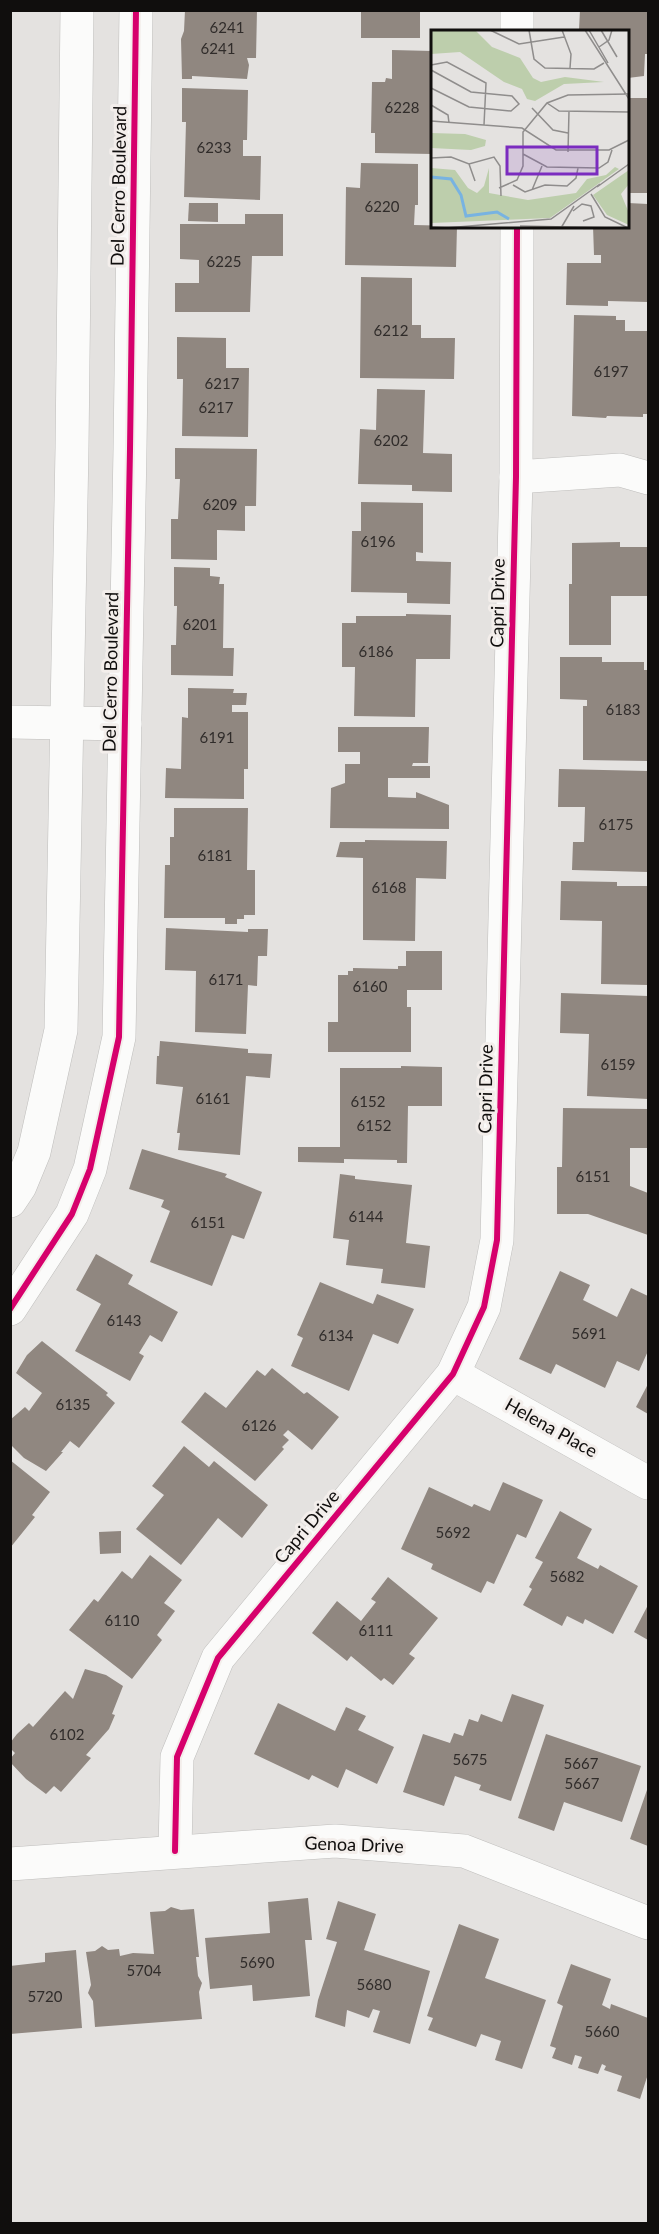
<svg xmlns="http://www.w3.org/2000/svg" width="659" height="2234" font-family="Lato,sans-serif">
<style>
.building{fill:#908780}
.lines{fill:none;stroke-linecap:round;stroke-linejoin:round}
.minor-casing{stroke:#bfbebc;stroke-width:34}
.minor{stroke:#fbfbfa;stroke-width:33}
.cycleway-casing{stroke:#f3eeeb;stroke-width:10}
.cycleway{stroke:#d6006c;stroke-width:6}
.labels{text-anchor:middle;stroke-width:6;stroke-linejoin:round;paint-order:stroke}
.number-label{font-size:15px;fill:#302c2a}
.street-label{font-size:18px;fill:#100e0d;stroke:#f3eeeb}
.inset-river{fill:none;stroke:#78b3e1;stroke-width:3}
.inset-road{fill:none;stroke:#8f8d8c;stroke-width:1.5}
.view{fill:#7b2cbf;fill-opacity:0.15;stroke:#7b2cbf;stroke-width:3}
.inset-edge{fill:none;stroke:#100e0d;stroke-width:3}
</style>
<rect width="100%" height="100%" fill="#e4e2e0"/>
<!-- building -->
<g class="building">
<path d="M185 10H257L256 58H247L249 65 247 79 192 76V79H182L181 39 184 31Z"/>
<rect x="361" y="10" width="59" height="28"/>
<path d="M580 10H648L647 54H645L644 76 628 78V32L579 30Z"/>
<path d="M392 50 432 51V154L375 153V133H371L372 82H385L386 78 392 79Z"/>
<path d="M182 88 248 90 247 140H243V156H261L260 200 184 197 186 122H182Z"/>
<rect x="628" y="98" width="20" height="95"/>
<path d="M361 163 418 164V205H415L414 225 457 226 456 267 345 265 346 187 360 188Z"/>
<path d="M189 203H218V222L188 221Z"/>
<path d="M628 203 648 204V302L608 301V306L566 305 567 263H601V255H594L593 226H628Z"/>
<path d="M245 214H283V256H252L250 312H175V283H199V260L180 259V224H245Z"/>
<path d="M361 277 412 278V325H421V338H455L454 379 360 378Z"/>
<path d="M574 315 616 316V320H625V331H648V414H643V417L607 416 606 418 572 416Z"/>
<path d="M177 337 226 338V368H249L248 437 182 436 183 379H177Z"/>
<path d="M377 389 425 390 423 453 452 454V492L412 491V485L358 484 360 429 376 430Z"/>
<path d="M175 448 257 449 256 506H245V531L217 530V560L171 559V519H178L180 479H175Z"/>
<path d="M361 502 423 503V553L416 552V561L451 562 450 604 407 603V593L351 592 352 531H361Z"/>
<path d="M620 542V547H648V596H611V645H569V584H572V543Z"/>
<path d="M174 567 210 568V576L220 577 219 584H224L223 648H234L233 676 171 675V645H176L177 606H174Z"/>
<path d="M406 614 451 615 450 659H416L415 717 354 716 355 667H342V623H356V616H406Z"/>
<path d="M560 657H602V662H644V670H648L647 761 583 760V706H587V700L560 699Z"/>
<path d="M188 688 234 689 233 693H247L246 705H232V712H248V769H244V799L165 798 166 768 181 769 182 717 188 718Z"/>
<path d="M338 727H429L428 763H413L412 766H430V778H388V797L416 798V792L449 805V829L330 828 331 788 345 783V764H360V752H338Z"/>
<path d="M559 769 648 771V872L572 870 573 842H584L585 807H558Z"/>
<path d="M174 808H248L247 870H255V915H244V919H237V924H225V918H164L165 865H170V837H174Z"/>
<path d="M365 840 447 841 446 879 416 878 415 941 363 940V858L336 857 340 842H365Z"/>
<path d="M561 881 617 882V886H648V985L601 984 602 921 560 920Z"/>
<path d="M166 928 248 932V929H268L267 956H258L257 986 248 985 246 1034 195 1032 196 971 165 970Z"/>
<path d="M406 951H442V990H407V1007H411V1052H328V1022H338V975H348V971H353V968L398 969V966H406Z"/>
<path d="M561 993 648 996V1099L587 1096 589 1034 560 1033Z"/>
<path d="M160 1041 248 1049V1053L272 1054 270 1078 246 1076 240 1155 178 1150 180 1133H177L183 1087 156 1084 157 1056H159Z"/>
<path d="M401 1066 442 1067V1106H408L407 1163H397V1160L344 1159V1163L298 1162V1147H340V1068H401Z"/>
<path d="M563 1108 648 1109V1146L647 1148H630V1186L648 1193V1235L588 1214H557V1167H562Z"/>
<path d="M142 1149 227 1174 225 1177 262 1192 244 1239 232 1235 212 1286 150 1262 170 1211 161 1207 164 1200 129 1189Z"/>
<path d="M340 1174 355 1176V1179L412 1185 406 1243 430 1246 425 1288 381 1283 383 1269 346 1265 349 1240 333 1238Z"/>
<path d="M96 1254 133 1275 128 1284 178 1312 162 1342 150 1335 139 1353 144 1356 130 1381 75 1351 101 1304 76 1290Z"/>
<path d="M560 1271 590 1285 583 1300 617 1317 631 1288 648 1296V1351L639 1371 617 1361 605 1388 556 1364 551 1374 519 1359Z"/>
<path d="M320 1282 373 1304 377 1294 414 1309 398 1344 373 1334 349 1391 291 1366 303 1338 297 1335Z"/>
<path d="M42 1341 108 1393 106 1395 115 1403 79 1448 70 1441 61 1452H63L46 1471 24 1458 12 1446 10 1448V1420L25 1407 29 1411 42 1393 16 1373 27 1355Z"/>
<path d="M272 1368 304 1394 307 1392 339 1417 312 1450 288 1430 283 1435 289 1440 282 1447 284 1449 255 1481 181 1422 205 1392 226 1408 257 1370 265 1376Z"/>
<path d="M648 1384V1414L636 1407Z"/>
<path d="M184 1446 209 1467 214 1461 268 1505 242 1538 218 1518 181 1565 136 1529 164 1495 152 1486Z"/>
<path d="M10 1460 50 1492 32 1515 35 1517 10 1548Z"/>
<path d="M503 1482 543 1500 526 1538 517 1534 494 1584 487 1581 481 1593 431 1569 433 1564 401 1549 429 1487 472 1507 474 1504 490 1511Z"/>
<path d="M560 1511 592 1529 577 1558 598 1569 600 1565 638 1586 613 1634 585 1619 583 1624 567 1616 562 1626 523 1605 532 1589 529 1587 543 1562 535 1558Z"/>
<path d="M121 1531V1553L100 1554 99 1532Z"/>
<path d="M150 1555 182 1580 164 1603 175 1611 157 1635 162 1640 132 1679 69 1630 94 1599 98 1602 122 1571 132 1579Z"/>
<path d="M388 1577 438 1618 409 1654 415 1658 393 1685 384 1678 381 1681 351 1656 347 1661 312 1633 337 1601 361 1621 376 1602 371 1599Z"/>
<path d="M648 1605V1640L634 1632Z"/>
<path d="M85 1669 106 1675 123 1686 112 1714 115 1715 109 1729 86 1755 91 1758 61 1792 54 1786 46 1794 26 1779 10 1762V1759L15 1753 10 1748V1743L17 1734 29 1723 33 1727 65 1691 73 1699Z"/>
<path d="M512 1694 544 1705 511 1801 479 1790 481 1785 455 1776 444 1806 403 1792 423 1734 450 1743 454 1733 463 1736 469 1719 478 1722 481 1714 502 1722Z"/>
<path d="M278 1703 335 1731 346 1707 366 1716 358 1730 394 1747 377 1784 346 1769 338 1788 312 1775 309 1780 254 1754Z"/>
<path d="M546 1734 641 1766 622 1822 564 1802 554 1831 518 1818Z"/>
<path d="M648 1787V1846L630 1839Z"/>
<path d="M308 1898 312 1940H305L310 1996 253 2001 252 1985 210 1989 205 1938 270 1933 268 1902Z"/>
<path d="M338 1901 376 1914 364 1950 430 1971 410 2044 373 2032 380 2011 373 2009 369 2018 347 2010 345 2027 315 2017 318 2000 337 1942 326 1939Z"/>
<path d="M171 1907 181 1910 194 1909 199 1957H196L198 1976 202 1983 199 1992 202 2019 95 2027 93 2001 88 1993 91 1985 86 1952 95 1951 102 1946 108 1950 119 1949 120 1956 133 1953 154 1954 150 1912 165 1911Z"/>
<path d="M459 1924 499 1939 485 1978 546 2000 522 2069 495 2060 501 2041 481 2034 476 2047 428 2030 433 2018 427 2016Z"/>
<path d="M76 1950 82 2028 10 2034V1966L45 1962V1953Z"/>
<path d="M571 1964 611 1979 602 2005 610 2009 611 2004 648 2018V2074L640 2099 617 2091 622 2076 604 2070 606 2066 602 2064 598 2074 578 2068 582 2057 575 2055 572 2065 552 2058 556 2048 550 2046 563 2006 557 2003Z"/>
</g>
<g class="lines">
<!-- minor casing -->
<g class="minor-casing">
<g id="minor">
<path d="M517 32V10"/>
<path d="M516 477 620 470 648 478"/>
<path d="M10 722 125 724"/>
<path d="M10 1201 20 1186 34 1152 61 1030 72 448 77 10"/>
<path d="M10 1309 72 1214 90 1169 119 1037 130 449 136 10"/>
<path d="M453 1374 648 1483"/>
<path d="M175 1851 177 1757 218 1658 453 1374 484 1307 497 1240 516 477 517 226"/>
<path d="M10 1864 335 1841 464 1851 648 1923"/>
</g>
</g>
<!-- minor -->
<use href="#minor" class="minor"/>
<!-- cycleway casing -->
<g class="cycleway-casing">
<g id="cycleway">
<path d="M10 1309 72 1214 90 1169 119 1037 130 449 136 10"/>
<path d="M175 1851 177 1757 218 1658 453 1374 484 1307 497 1240 516 477 517 226"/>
</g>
</g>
<!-- cycleway -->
<use href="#cycleway" class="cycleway"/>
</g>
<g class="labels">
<!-- number labels -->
<g class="number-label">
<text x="227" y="33">6241</text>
<text x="218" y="54">6241</text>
<text x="402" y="113">6228</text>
<text x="214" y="153">6233</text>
<text x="382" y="212">6220</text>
<text x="224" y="267">6225</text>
<text x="391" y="336">6212</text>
<text x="611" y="377">6197</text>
<text x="222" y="389">6217</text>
<text x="216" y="413">6217</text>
<text x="391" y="446">6202</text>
<text x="220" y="510">6209</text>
<text x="378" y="547">6196</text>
<text x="200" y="630">6201</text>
<text x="376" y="657">6186</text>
<text x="623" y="715">6183</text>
<text x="217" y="743">6191</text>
<text x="616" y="830">6175</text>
<text x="215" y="861">6181</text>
<text x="389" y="893">6168</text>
<text x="226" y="985">6171</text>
<text x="370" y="992">6160</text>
<text x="618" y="1070">6159</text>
<text x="213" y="1104">6161</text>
<text x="368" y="1107">6152</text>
<text x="374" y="1131">6152</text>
<text x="593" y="1182">6151</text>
<text x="366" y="1222">6144</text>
<text x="208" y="1228">6151</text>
<text x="124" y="1326">6143</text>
<text x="589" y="1339">5691</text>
<text x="336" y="1341">6134</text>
<text x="73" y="1410">6135</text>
<text x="259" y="1431">6126</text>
<text x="453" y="1538">5692</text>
<text x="567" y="1582">5682</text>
<text x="122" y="1626">6110</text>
<text x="376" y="1636">6111</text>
<text x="67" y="1740">6102</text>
<text x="470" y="1765">5675</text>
<text x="581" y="1769">5667</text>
<text x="582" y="1789">5667</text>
<text x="257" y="1968">5690</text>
<text x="144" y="1976">5704</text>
<text x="374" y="1990">5680</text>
<text x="45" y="2002">5720</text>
<text x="602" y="2037">5660</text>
</g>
<!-- street labels -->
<g class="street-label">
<text transform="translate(119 186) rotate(-89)" y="6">Del Cerro Boulevard</text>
<text transform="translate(498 603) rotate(-89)" y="6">Capri Drive</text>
<text transform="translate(111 672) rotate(-89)" y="6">Del Cerro Boulevard</text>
<text transform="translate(486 1089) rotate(-89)" y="6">Capri Drive</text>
<text transform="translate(551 1428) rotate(29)" y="6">Helena Place</text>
<text transform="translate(307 1527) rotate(-50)" y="6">Capri Drive</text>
<text transform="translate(354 1845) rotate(2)" y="6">Genoa Drive</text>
</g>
</g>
<!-- overview -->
<g transform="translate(431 30)">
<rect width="198" height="198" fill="#e4e2e0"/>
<path d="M0 0H44L61 17 89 28 102 48 110 52 134 47 173 52 133 54 104 71 96 69 91 59 73 52 29 22 0 24ZM0 103 34 104 55 110 54 116 40 120 0 118ZM184 137 188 139 119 188 0 193V138L24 140 37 158 46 163 53 156 58 138V163L97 170 145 163 156 149 175 145ZM198 140V154L190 164 198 183V195L176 185 162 165Z" fill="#bdceac"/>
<path class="inset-river" d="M0 147 20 149 30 165 35 186 66 182 78 189"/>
<path class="inset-road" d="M59 0 88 14 133 7M98 0 103 29 114 38 163 39 173 33M131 0 140 24 139 38M154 0 198 69M158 0 177 33M170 0 186 27M168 17 178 10 181 0M0 35 16 32 55 53 53 95M0 40 40 62 81 66 88 74 80 81 38 77 0 58M116 73 128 81 198 82M0 75 17 85 18 93M101 78 122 100 137 103M0 91 91 98 125 120H178L198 110M137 122 138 81M92 124 116 137 168 138 177 132 181 120M0 128 20 127 38 134 63 127 69 136 70 166M38 134 44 151M82 155 94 162 114 155 136 156 145 148 147 138M166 157 198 134M68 158 86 150 92 136V102L116 73 137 65 198 64M101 160 111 136M160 164 174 187 197 198M142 181 151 174 160 176 163 187 152 191M89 196 186 198M0 197 18 198M15 198 120 189 169 154M130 198 143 176"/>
<path class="view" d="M76 117H166V144H76Z"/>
<rect width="198" height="198" class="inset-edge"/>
</g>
<!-- border -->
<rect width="659" height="2234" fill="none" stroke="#100e0d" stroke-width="24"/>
</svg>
